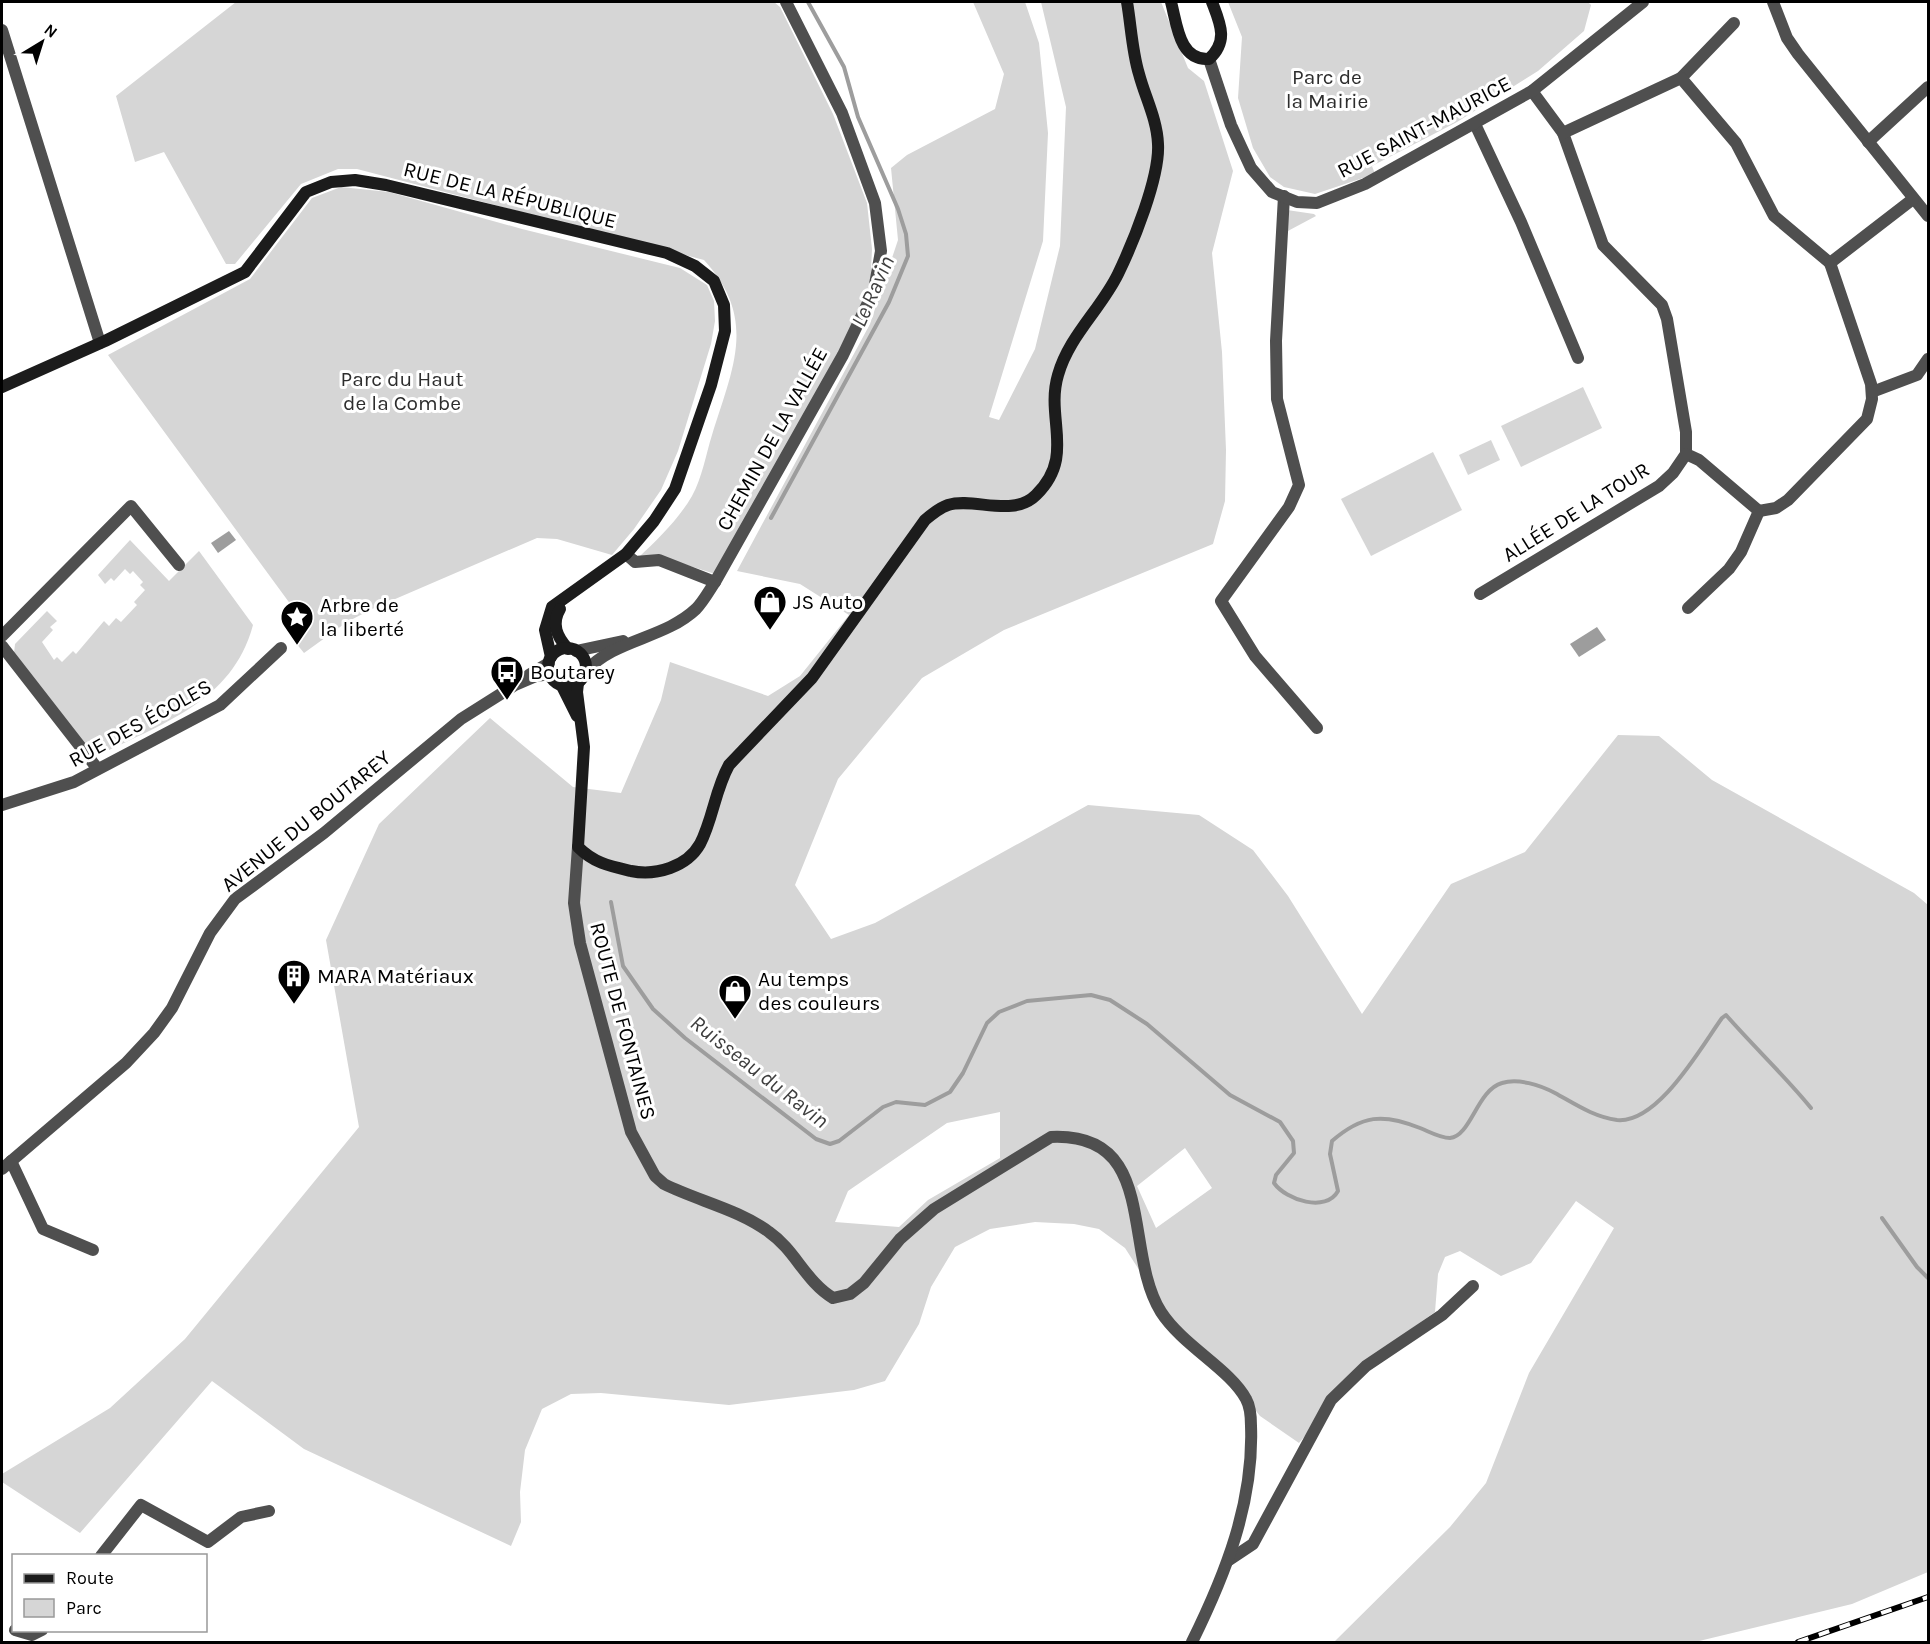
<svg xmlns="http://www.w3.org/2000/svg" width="1930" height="1644" font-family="Karla,sans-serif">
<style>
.green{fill:#d6d6d6;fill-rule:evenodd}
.water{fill:#9d9d9d}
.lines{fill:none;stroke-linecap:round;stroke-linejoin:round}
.stream{stroke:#9d9d9d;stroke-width:4}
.minor{stroke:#4f4f4f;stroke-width:12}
.tertiary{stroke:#4f4f4f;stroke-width:12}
.secondary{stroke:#1c1c1c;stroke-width:12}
.rail-casing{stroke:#000;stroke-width:6}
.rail{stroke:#fff;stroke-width:4;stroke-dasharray:11;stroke-linecap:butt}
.labels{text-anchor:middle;stroke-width:6;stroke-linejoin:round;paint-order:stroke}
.park-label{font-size:21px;fill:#2d2d2d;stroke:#fff}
.street-label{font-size:21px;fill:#000;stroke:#fff}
.poi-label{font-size:21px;fill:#000;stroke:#fff;text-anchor:start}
.water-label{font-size:22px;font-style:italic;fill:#3e3e3e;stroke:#fff}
</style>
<rect width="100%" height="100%" fill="#fff"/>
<!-- green -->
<g class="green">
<path d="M236 2H774L780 7 833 114 867 203 872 249 870 292 841 353 715 574 659 556 638 558C658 539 678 520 692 496 702 478 706 454 712 435 733 367 758 319 704 260L357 169H338L301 184 235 264H226L164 152 135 162 116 96Z"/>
<path d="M973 2H1025L1039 43 1048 133 1043 241 989 417 999 420 1035 349 1060 246 1066 107 1041 2H1161L1188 68 1204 81 1233 171 1212 253 1222 352 1226 450 1225 501 1213 544 1004 630 922 678 838 779 795 885 831 939 875 923 1088 805 1199 815 1253 850 1288 896 1362 1014 1451 884 1525 852 1618 735 1659 736 1712 780 1914 893 1928 905V1572L1852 1604 1695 1642H1334L1450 1527 1486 1483 1529 1373 1614 1228 1576 1201 1531 1263 1501 1276 1460 1251 1445 1257 1438 1274 1435 1312 1373 1356 1299 1443 1260 1416 1227 1374 1179 1332 1125 1248 1099 1229 1074 1224 1035 1222 990 1229 955 1247 931 1287 919 1324 885 1381 854 1390 729 1405 601 1393 571 1394 542 1409 525 1450 520 1492 521 1522 511 1546 304 1449 212 1381 80 1533 2 1482V1474L110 1408 185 1339 359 1127 326 940 379 824 490 718 573 787 621 793 661 700 670 662 768 696 800 676 849 615 800 584 737 571 870 324 898 240 891 168 907 155 995 109 1004 74ZM1000 1112V1158L928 1200 899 1227 835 1222 848 1191 947 1123ZM1185 1148 1212 1188 1156 1228 1137 1186Z"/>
<path d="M1228 2H1588L1591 5 1584 31 1538 71 1457 122 1372 166 1375 174 1315 194 1284 187 1270 177 1253 148 1238 98 1242 37Z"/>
<path d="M341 187 389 192 522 229 680 268 707 285 714 301 715 321 711 344 678 451 661 490 634 529 612 555 557 539 537 538 372 609 347 622 304 653 287 632 302 620 108 355 250 279 312 198Z"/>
<path d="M1287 210 1314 214 1316 216 1286 232Z"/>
<path d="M1583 387 1602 428 1521 467 1501 426Z"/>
<path d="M1491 440 1500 460 1468 475 1459 455Z"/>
<path d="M1433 452 1462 510 1371 556 1341 499Z"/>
<path d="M130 540 169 581 199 551 253 625C232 703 160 724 95 757L14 653 15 644 47 611 57 621 50 627 53 630 42 642 54 660 57 657 62 662 73 651 76 654 104 621 109 626 116 618 121 622 137 605 134 602 145 590 140 585 143 582 133 571 130 574 125 569 114 581 111 578 105 584 98 575Z"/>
</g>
<!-- water -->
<g class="water">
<path d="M229 531 236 540 218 553 211 543Z"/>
<path d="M1597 627 1606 640 1579 657 1570 644Z"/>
</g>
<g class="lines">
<!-- stream -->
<g class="stream">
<path d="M771 518 889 302 908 256 906 234 898 209 858 117 844 67 808 2"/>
<path d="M611 902 623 966 653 1009 685 1038 816 1139 830 1144 839 1141 883 1107 896 1102 925 1105 950 1092 963 1073 987 1023 999 1012 1027 1001 1091 995 1110 1000 1147 1024 1230 1095 1280 1122 1293 1141 1294 1153 1276 1175 1274 1183C1286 1200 1326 1213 1338 1191L1330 1154 1332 1141C1362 1115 1383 1113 1420 1128 1430 1132 1440 1138 1450 1138 1471 1136 1477 1090 1502 1083 1518 1078 1540 1085 1555 1093 1575 1104 1594 1117 1617 1120 1658 1124 1701 1047 1722 1018L1726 1015C1754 1047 1785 1076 1811 1108"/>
<path d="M1882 1218 1917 1267 1928 1278"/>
</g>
<!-- minor -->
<g class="minor">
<path d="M1773 2 1787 38 1798 54 1928 216"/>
<path d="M2 30 100 343"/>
<path d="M1681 78 1734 23"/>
<path d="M1532 91 1563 133 1603 245 1662 305 1667 319 1686 432V454L1699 460 1759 511 1776 508 1788 500 1867 419 1872 399 1871 384 1830 263"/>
<path d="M1475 124 1521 222 1578 358"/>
<path d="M1563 133 1681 78 1736 143 1774 216 1830 263"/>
<path d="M1868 142 1928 87"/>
<path d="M1284 196 1276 341 1277 399 1299 485 1289 507 1221 601 1255 656 1317 728"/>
<path d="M1830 263 1913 199"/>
<path d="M1872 392 1917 375 1928 359"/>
<path d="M626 554 635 562 659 560 715 582"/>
<path d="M1480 594 1659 486 1673 473 1686 454"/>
<path d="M1688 608 1729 569 1741 552 1759 511"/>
<path d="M2 636 131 506 179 565"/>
<path d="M2 646 97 768"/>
<path d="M2 805 74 782 220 705 281 648"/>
<path d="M11 1161 43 1229 93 1250"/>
<path d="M101 1556 141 1505 208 1542 241 1517 269 1511"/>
<path d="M1229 1560 1253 1544 1331 1400 1366 1366 1442 1315 1473 1286"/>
<path d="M15 1630 32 1635 42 1630"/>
</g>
<!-- tertiary -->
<g class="tertiary">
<path d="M1209 59 1231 125 1251 168 1272 192 1297 202 1317 203 1365 184 1532 91 1643 2"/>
<path d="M576 651 623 641"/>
<path d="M586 671C615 639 664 639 696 609 703 602 709 591 715 582L843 355 874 290 881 251 875 203 842 113 786 2"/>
<path d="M529 675 549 663"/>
<path d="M578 847 574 903 580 943 631 1132 655 1176 664 1184C698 1201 738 1209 769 1232 795 1250 806 1282 833 1298L850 1294 864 1283 900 1239 934 1209 1051 1137C1159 1132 1122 1250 1161 1312 1183 1346 1230 1369 1246 1399 1250 1406 1251 1418 1251 1426 1254 1503 1225 1575 1192 1642"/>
<path d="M2 1169 126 1063 154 1033 172 1008 210 933 235 899 324 833 461 719 515 685 536 676 550 674"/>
</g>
<!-- secondary -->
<g class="secondary">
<path d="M1171 2C1177 24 1179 61 1209 59 1229 41 1220 23 1212 2"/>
<path d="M2 387 105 341 245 272 306 192 331 182 355 180 386 185 667 253 695 266 714 281 724 305 725 331 711 385 675 489 654 521 626 554 552 607 545 630 551 657"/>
<path d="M560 609C551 624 557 637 568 649"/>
<circle cx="567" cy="667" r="19"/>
<path d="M578 683 577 692 584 747 578 847C594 863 609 866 631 871 656 876 687 867 700 844 713 819 715 790 729 765L812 678 925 520C932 514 939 508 948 505 974 497 1013 518 1036 495 1076 456 1045 419 1058 375 1069 336 1101 309 1118 274 1133 243 1160 177 1158 144 1157 119 1145 97 1139 74 1132 51 1131 25 1127 2"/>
<path d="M562 686 577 716"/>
</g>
<!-- rail casing -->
<g class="rail-casing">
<path id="rail" d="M1798 1642 1928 1597"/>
</g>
<!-- rail -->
<use href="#rail" class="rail"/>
</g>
<!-- icons -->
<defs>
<g id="shop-pin" transform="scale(1.725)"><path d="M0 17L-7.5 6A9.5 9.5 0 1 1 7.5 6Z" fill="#000" stroke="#fff"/><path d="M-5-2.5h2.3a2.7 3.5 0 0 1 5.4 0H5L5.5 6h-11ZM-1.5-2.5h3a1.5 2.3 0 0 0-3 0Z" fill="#fff"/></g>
<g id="sight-pin" transform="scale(1.725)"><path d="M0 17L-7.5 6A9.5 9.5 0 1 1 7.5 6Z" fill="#000" stroke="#fff"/><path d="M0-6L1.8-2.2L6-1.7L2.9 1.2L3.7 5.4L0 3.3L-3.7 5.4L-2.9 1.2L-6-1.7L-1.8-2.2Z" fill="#fff"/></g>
<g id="bus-pin" transform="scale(1.725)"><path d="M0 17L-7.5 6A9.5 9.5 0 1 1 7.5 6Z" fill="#000" stroke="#fff"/><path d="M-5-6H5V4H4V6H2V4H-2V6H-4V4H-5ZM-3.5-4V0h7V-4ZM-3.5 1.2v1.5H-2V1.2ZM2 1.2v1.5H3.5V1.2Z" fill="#fff"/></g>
<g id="building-pin" transform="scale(1.725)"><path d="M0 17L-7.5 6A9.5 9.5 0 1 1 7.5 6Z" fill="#000" stroke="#fff"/><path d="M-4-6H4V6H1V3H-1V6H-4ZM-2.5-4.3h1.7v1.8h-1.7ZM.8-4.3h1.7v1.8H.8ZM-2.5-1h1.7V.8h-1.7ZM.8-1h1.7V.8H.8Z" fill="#fff"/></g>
</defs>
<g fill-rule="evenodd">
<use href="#shop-pin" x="770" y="602"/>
<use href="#sight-pin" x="297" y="617"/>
<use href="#bus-pin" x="507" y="672"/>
<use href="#building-pin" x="294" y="976"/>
<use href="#shop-pin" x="735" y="991"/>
</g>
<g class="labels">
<!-- park labels -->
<g class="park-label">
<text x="1327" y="84">Parc de<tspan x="1327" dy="24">la Mairie</tspan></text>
<text x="402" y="386">Parc du Haut<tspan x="402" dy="24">de la Combe</tspan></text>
</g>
<!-- street labels -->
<g class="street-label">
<text transform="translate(1424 127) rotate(-28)" y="7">RUE SAINT-MAURICE</text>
<text transform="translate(510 195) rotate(14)" y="7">RUE DE LA RÉPUBLIQUE</text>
<text transform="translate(772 439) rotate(-61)" y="7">CHEMIN DE LA VALLÉE</text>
<text transform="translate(1576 512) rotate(-32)" y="7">ALLÉE DE LA TOUR</text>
<text transform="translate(140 723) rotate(-29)" y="7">RUE DES ÉCOLES</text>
<text transform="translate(306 821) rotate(-39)" y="7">AVENUE DU BOUTAREY</text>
<text transform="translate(623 1021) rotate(75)" y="7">ROUTE DE FONTAINES</text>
</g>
<!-- poi labels -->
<g class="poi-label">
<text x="793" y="609">JS Auto</text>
<text x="320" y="612">Arbre de<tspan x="320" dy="24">la liberté</tspan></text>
<text x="530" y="679">Boutarey</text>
<text x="317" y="983">MARA Matériaux</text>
<text x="758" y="986">Au temps<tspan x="758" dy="24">des couleurs</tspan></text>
</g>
<!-- water labels -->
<g class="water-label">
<text transform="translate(872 291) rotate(-66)" y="8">Le Ravin</text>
<text transform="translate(760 1071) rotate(38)" y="8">Ruisseau du Ravin</text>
</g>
</g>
<!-- border -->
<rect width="1930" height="1644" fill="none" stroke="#000000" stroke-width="6"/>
<!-- legend -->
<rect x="12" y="1554" width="195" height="78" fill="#ffffff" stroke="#999999" stroke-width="1.5"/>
<rect x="24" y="1574" width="30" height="9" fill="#1c1c1c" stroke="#999999" stroke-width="1.5"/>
<text x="66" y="1584" font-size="18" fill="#000000">Route</text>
<rect x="24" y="1599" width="30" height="18" fill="#d6d6d6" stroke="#999999" stroke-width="1.5"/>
<text x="66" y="1614" font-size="18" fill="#000000">Parc</text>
<!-- north arrow -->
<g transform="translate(42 42) rotate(38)" stroke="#ffffff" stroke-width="4.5" paint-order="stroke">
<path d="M0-4.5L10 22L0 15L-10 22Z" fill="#000000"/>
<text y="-9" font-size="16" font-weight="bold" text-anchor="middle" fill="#000000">N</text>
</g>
</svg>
